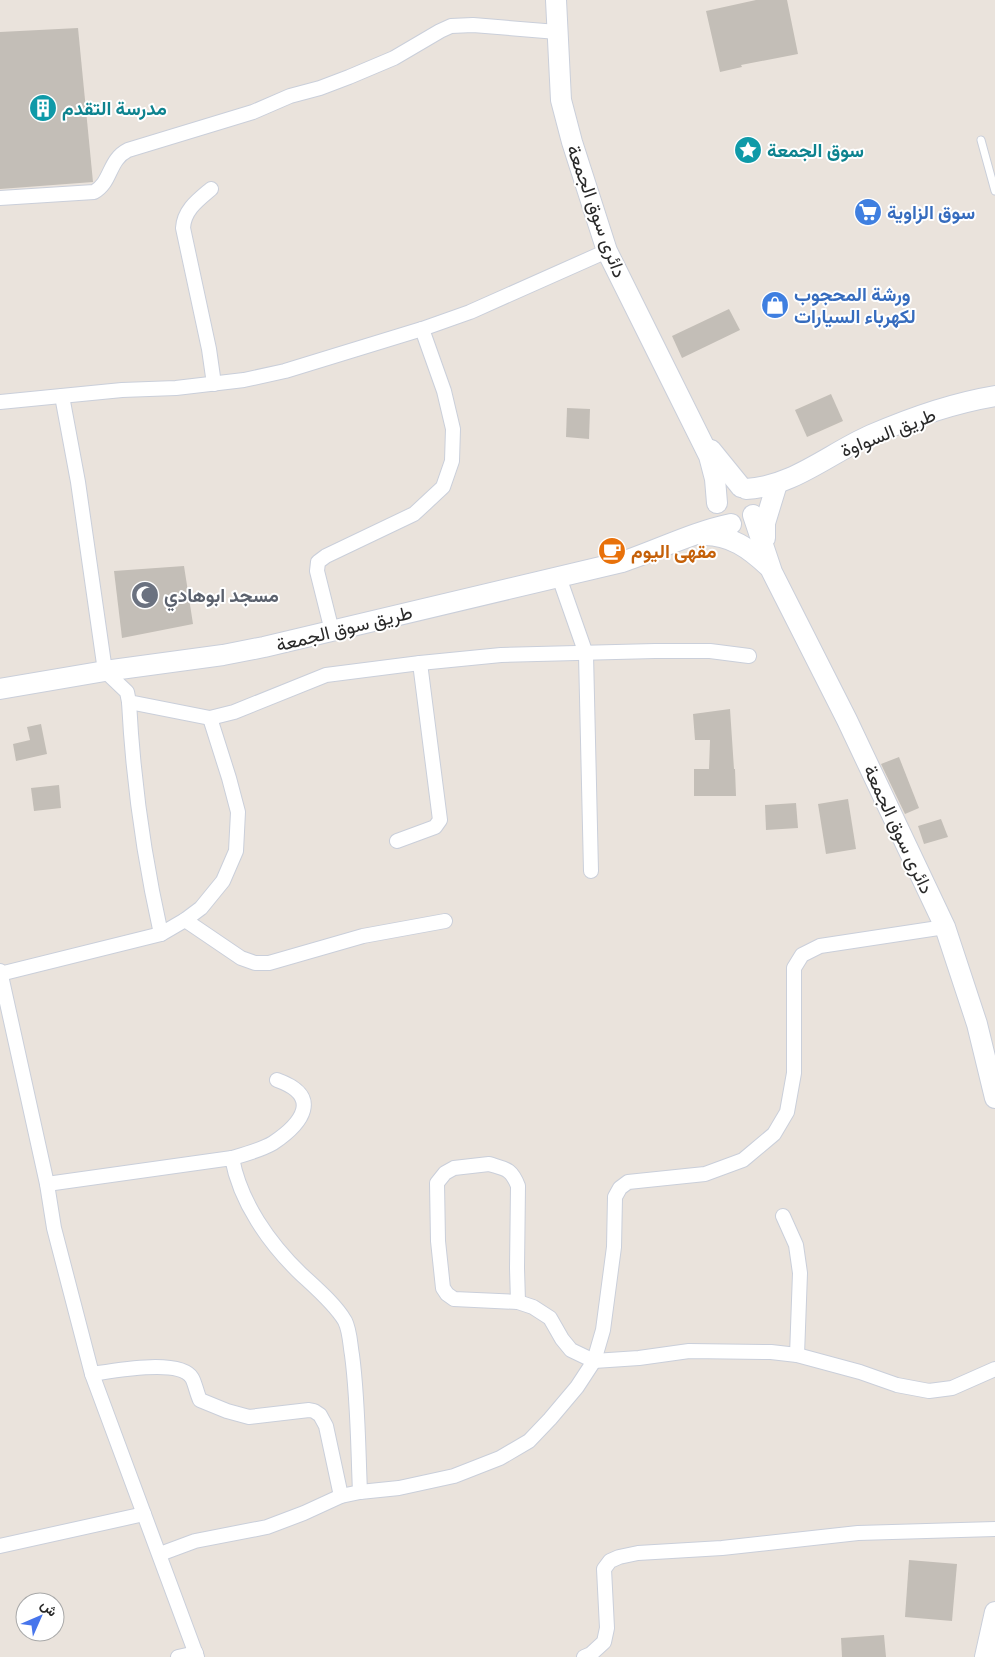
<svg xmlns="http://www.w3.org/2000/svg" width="995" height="1657" font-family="Signika,Vazirmatn,sans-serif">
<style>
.building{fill:#c3beb7}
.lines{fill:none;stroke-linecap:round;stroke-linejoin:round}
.lane-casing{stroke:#cacfda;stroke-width:9}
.street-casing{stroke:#cacfda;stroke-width:16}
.secondary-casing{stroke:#cacfda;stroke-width:22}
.lane{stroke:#fff;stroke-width:7}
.street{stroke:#fff;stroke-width:14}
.secondary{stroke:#fff;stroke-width:20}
.labels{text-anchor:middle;stroke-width:4;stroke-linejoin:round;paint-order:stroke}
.culture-label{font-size:19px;font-weight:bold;fill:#0d838f;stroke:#fff;text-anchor:start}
.street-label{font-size:19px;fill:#292929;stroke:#fff}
.shop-label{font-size:19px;font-weight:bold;fill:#366cbe;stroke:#fff;text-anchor:start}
.food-label{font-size:19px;font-weight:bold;fill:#c56008;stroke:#fff;text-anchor:start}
.worship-label{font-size:19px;font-weight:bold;fill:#5b616d;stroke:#fff;text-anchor:start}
</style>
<rect width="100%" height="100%" fill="#eae3dc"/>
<!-- building -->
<g class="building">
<path d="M756 0H787L798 54 741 65 742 67 720 72 706 11Z"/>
<path d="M78 28 93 182 0 189V32Z"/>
<path d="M729 309 740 330 682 358 672 336Z"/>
<path d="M831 394 843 421 807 437 795 410Z"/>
<path d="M567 408 590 409 589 439 566 437Z"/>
<path d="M184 566 193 624 122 638 114 571Z"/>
<path d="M730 709 734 769H735L736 796H694V769H709L710 740H695L693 714Z"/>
<path d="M41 724 47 754 16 761 13 744 30 740 27 727Z"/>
<path d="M899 757 919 808 905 814 881 764Z"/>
<path d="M59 785 61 808 34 811 31 788Z"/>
<path d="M848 799 856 849 826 854 818 804Z"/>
<path d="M796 803 798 828 766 830 765 805Z"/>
<path d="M941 819 948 837 924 844 918 826Z"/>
<path d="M909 1560 957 1564 952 1621 905 1617Z"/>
<path d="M884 1635 886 1657H842L841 1638Z"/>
</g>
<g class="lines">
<!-- lane casing -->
<g class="lane-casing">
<path id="lane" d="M981 140 995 191"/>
</g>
<!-- street casing -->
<g class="street-casing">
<g id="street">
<path d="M211 189C198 200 184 210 183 228L209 349 214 384"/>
<path d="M0 198 94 192C112 182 108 160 128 150L253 112 290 96 320 88 349 77 394 58 440 31 451 26 473 25 557 32"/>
<path d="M62 396 78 482 105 671 127 692 129 702 210 718"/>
<path d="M0 402 122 390 176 388 244 380 285 371 422 329 470 312 607 251"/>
<path d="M559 577 586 654 591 871"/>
<path d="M332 631 317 571 318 562 326 556 414 514 443 487 452 461 453 429 444 391 422 329"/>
<path d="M129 702C133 779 144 858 161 934"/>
<path d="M397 841 435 827 440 820 420 663"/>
<path d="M185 920 241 958 255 963H269L363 936 445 921"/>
<path d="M0 971 47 1184 54 1228 92 1374 197 1657"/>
<path d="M0 974 161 934 185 920 201 908 223 881 236 851 238 812 229 778 210 718 234 712 326 675 420 663 501 655 655 651H710L749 656"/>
<path d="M232 1158C246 1154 261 1150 273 1143 303 1123 322 1096 277 1080"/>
<path d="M489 1164C505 1169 511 1168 518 1186L517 1268 518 1302 454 1299 447 1294 443 1288 438 1241 437 1183 445 1173 454 1168Z"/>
<path d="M47 1184 232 1158C240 1202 269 1243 301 1274 315 1287 335 1304 345 1321 350 1331 350 1344 352 1355 358 1400 358 1446 360 1492"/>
<path d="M783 1216 796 1245 800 1273 797 1355"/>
<path d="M518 1302 533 1307 550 1318 562 1339 571 1350 594 1361 639 1358 689 1351 771 1352 797 1355 860 1372 897 1385 929 1391 952 1388 995 1369"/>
<path d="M92 1374C112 1371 180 1358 192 1378 195 1383 197 1394 200 1400L227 1411 249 1417 309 1410 314 1411 320 1415 326 1426 341 1496"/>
<path d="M0 1546 144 1514"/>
<path d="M160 1554 195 1541 267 1527 304 1513 341 1496 360 1492 399 1488 454 1476 500 1458 529 1441 550 1419 577 1387 594 1361 603 1330 614 1247 615 1197 620 1188 628 1182 705 1174 743 1160 774 1134 787 1112 794 1073V968L802 955 820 946 945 927"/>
<path d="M178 1657 196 1653"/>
<path d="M584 1657 591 1654 604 1642 607 1628 604 1569 610 1561 619 1557 638 1553 722 1548 858 1533 995 1529"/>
</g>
</g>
<!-- secondary casing -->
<g class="secondary-casing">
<g id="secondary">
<path d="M556 0 561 100 572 142 607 251 709 456 715 479 717 503"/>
<path d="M711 450 741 487"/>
<path d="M746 489C792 487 830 453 871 435 910 418 953 403 995 396"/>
<path d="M753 515 772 572 847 720 945 927 977 1024 995 1098"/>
<path d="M702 535C730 534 750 549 769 567"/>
<path d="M765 538V523L776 487"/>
<path d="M0 689 105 671 223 655 264 647 622 562C658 550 693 532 731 524"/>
<path d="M985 1657 995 1612"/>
</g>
</g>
<!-- lane -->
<use href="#lane" class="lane"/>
<!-- street -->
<use href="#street" class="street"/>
<!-- secondary -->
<use href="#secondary" class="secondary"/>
</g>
<!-- icons -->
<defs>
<g id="building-disc" transform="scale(1.4375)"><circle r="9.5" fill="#0f9aa8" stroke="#fff"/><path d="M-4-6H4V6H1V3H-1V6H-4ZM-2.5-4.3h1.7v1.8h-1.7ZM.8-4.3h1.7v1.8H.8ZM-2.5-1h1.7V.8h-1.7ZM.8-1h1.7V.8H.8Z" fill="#fff"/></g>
<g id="sight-disc" transform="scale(1.4375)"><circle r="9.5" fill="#0f9aa8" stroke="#fff"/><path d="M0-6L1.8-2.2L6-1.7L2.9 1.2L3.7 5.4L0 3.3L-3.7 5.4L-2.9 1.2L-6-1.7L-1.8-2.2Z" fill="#fff"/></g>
<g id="supermarket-disc" transform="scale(1.4375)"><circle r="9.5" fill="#3f7fe0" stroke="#fff"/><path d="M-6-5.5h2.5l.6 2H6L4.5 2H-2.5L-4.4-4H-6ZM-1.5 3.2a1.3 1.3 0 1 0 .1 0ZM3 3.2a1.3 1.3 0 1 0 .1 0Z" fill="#fff"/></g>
<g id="shop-disc" transform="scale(1.4375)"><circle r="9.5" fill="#3f7fe0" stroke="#fff"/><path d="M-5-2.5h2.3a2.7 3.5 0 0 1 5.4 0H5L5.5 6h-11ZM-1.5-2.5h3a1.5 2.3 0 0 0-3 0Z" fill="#fff"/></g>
<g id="cafe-disc" transform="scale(1.4375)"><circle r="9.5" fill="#e8710a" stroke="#fff"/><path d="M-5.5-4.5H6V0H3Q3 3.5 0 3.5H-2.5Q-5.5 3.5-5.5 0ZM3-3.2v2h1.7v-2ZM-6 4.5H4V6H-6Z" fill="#fff"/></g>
<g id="mosque-disc" transform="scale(1.4375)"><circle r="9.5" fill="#6b7280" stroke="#fff"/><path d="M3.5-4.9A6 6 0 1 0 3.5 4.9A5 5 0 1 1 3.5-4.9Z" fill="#fff"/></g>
</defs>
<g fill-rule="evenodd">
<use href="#building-disc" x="43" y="108"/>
<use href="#sight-disc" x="748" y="150"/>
<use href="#supermarket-disc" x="868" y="212"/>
<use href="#shop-disc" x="775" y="305"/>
<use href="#cafe-disc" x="612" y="551"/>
<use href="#mosque-disc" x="145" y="595"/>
</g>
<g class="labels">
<!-- culture labels -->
<g class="culture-label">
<text x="62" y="115">مدرسة التقدم</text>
<text x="767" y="157">سوق الجمعة</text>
</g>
<!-- street labels -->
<g class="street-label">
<text transform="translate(597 211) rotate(70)" y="7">دائرى سوق الجمعة</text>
<text transform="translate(888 432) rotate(-22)" y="7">طريق السواوة</text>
<text transform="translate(344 628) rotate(-14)" y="7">طريق سوق الجمعة</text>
<text transform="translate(899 829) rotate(65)" y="7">دائرى سوق الجمعة</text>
</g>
<!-- shop labels -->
<g class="shop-label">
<text x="887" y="219">سوق الزاوية</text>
<text x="794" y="301">ورشة المحجوب<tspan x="794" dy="22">لكهرباء السيارات</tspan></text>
</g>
<!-- food labels -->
<g class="food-label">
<text x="631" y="558">مقهى اليوم</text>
</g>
<!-- worship labels -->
<g class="worship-label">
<text x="164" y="602">مسجد ابوهادي</text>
</g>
</g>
<!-- north arrow -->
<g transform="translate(40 1617) rotate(45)"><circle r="24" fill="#ffffff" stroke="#a9a9a9"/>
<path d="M0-4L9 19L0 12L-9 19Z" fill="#4775ec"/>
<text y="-8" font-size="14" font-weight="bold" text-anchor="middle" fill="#292929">ش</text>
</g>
</svg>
